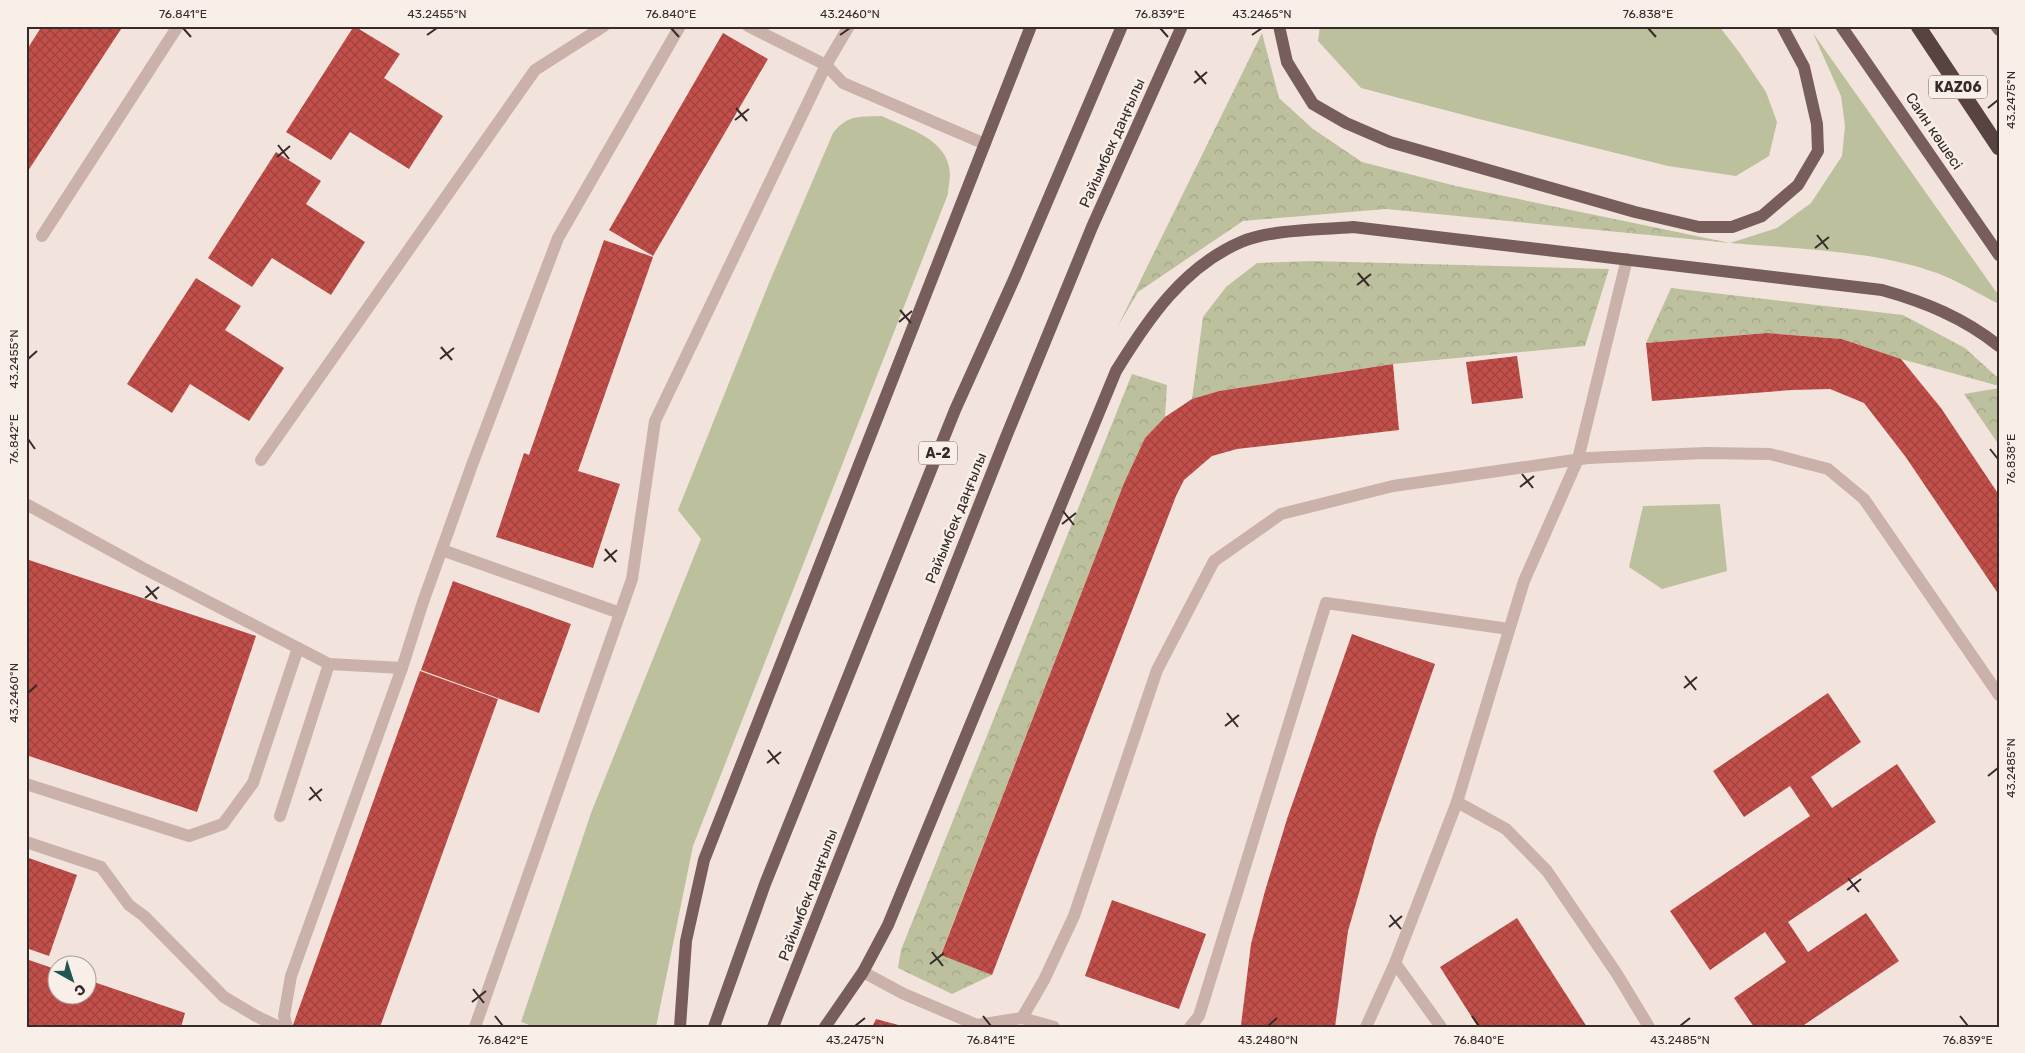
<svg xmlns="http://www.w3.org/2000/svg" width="2025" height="1053" font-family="Rubik,sans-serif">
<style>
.grass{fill:#bcc09d}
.forest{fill:url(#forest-crowns)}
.building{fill:url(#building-cross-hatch)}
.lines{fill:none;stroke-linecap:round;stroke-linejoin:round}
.minor{stroke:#cab1a9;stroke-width:12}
.major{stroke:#785e5a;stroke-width:12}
.highway{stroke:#584340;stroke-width:15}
.ticks{fill:none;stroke:#372a29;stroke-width:2}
.labels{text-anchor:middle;stroke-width:5;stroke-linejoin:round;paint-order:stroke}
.shield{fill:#f9efe9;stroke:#716563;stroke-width:1}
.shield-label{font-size:14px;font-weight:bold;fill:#372a29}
.street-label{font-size:15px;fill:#372a29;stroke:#f9efe9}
.neatline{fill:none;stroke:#372a29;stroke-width:2}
.ticks-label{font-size:12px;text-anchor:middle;fill:#372a29}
</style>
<defs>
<pattern id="forest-crowns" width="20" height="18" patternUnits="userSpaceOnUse" patternTransform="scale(1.25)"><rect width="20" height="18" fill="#bcc09d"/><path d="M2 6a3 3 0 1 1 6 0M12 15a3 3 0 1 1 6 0" fill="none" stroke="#a2a587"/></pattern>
<pattern id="building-cross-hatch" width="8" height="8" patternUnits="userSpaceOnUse" patternTransform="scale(1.25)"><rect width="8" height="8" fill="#c34f4a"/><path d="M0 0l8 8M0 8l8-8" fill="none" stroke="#9f423e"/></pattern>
</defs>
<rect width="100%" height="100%" fill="#f2e4dd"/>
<!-- grass -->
<g class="grass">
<path d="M1320 26H1719L1739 52 1766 92 1777 122 1769 156 1736 176 1668 166 1479 119 1361 88 1318 41Z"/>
<path d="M1813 33 1999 296V304C1979 294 1958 281 1937 273 1872 250 1799 249 1730 243L1777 228 1811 203 1842 156 1845 126 1841 96Z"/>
<path d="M882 116C908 129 949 139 950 174 950 181 948 187 948 194L693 846 656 1027H535L521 1022 591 813 701 539 678 510 769 283 833 133C848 114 860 117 882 116Z"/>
<path d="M1720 504 1727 571 1662 589 1629 567 1643 506Z"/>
</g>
<!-- forest -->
<g class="forest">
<path d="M1262 33 1279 98 1313 129 1362 162 1456 186 1730 243 1386 209 1243 221 1138 292 1118 326Z"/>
<path d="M1313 261 1609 269 1585 346 1393 364 1219 391 1192 399 1203 317 1226 287 1257 263Z"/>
<path d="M1671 288 1903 315 1965 348 1999 379V386L1901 359 1842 339 1767 333 1646 343Z"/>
<path d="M1132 374 1167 385 1165 417 1145 438 1124 483 941 954 992 975 952 994 898 968 901 950Z"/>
<path d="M1999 388V445L1964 394Z"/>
</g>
<!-- building -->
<g class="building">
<path d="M42 26H123L26 174V51Z"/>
<path d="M354 26 400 54 384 78 443 116 409 169 350 132 331 160 286 132Z"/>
<path d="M723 33 768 59 653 256 609 230Z"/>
<path d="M276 152 321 181 306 204 365 242 331 295 272 258 252 287 208 258Z"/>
<path d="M604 240 653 257 578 471 620 484 593 568 496 537 524 453 529 455Z"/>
<path d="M196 278 241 306 225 330 284 368 249 421 190 384 172 413 127 384Z"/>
<path d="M1767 333 1842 339 1901 359 1941 408 1999 495V595L1905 456 1864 403 1830 389 1792 390 1652 401 1646 343Z"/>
<path d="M1517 356 1523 398 1472 404 1466 362Z"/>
<path d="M1393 364 1399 430 1237 449 1212 456 1184 480 1176 496 992 975 941 955 1124 483 1145 438 1165 417 1192 399 1219 391Z"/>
<path d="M26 559 256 636 197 812 26 755Z"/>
<path d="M453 581 571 624 539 713 421 670Z"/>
<path d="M1352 634 1435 664 1376 834 1348 931 1335 1027 1241 1025 1251 944 1265 891 1287 819Z"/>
<path d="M420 671 498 699 380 1027H297L293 1025Z"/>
<path d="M1828 693 1861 742 1811 777 1832 808 1897 764 1936 822 1788 922 1808 952 1866 913 1899 961 1801 1027H1754L1734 998 1786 962 1765 932 1710 970 1670 911 1810 816 1790 786 1744 817 1713 771Z"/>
<path d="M26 857 77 875 49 956 26 948Z"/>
<path d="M1112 900 1206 934 1179 1009 1085 976Z"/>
<path d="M1517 918 1587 1027H1478L1440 967Z"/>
<path d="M26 959 58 970V996H88V980L185 1013 181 1027H26Z"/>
<path d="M876 1019 902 1026V1027H872Z"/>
</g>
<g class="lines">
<!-- minor -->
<g class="minor">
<path d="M748 26 826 65 843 83 985 144"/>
<path d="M42 236 178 26"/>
<path d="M261 460 535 70 604 26"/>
<path d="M26 504 143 568 329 664 402 668"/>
<path d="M442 550 620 613"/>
<path d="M26 784 189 836 223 824 253 783 298 648"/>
<path d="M1457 802 1506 829 1547 871 1617 974 1649 1027"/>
<path d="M280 816 329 664"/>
<path d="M26 842 101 867 129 905 144 916 224 997 256 1016 279 1027"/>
<path d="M1395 963 1441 1027"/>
<path d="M863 972 904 994 977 1025 1022 1018 1044 980 1074 916 1157 670 1214 561 1281 514 1393 486 1588 458 1706 453 1770 454 1828 469 1864 499 1999 695"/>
<path d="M1022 1018 1054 1027"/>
<path d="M287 1027 284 1016 291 976 402 668 423 602 472 465 558 238 680 26"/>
<path d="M475 1027 632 579 655 421 826 65 849 26"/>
<path d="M1190 1027 1199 1016 1326 603 1509 629"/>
<path d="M1366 1027 1395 963 1457 802 1524 581 1578 459 1627 259"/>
</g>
<!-- major -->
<g class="major">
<path d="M1279 26 1287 62 1313 104 1346 123 1390 142 1635 212 1699 227H1732L1762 216 1798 185 1818 151 1817 124 1804 67 1782 26"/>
<path d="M1841 26 1999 255"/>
<path d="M1996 26 1999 30"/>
<path d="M680 1027 686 941 704 860 1031 26"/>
<path d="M714 1027 765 884 955 410 1015 277 1122 26"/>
<path d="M773 1027 1006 437 1092 227 1182 26"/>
<path d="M825 1027 863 972 888 925 1116 371C1148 319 1183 267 1241 242 1272 229 1320 230 1353 227L1882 290C1925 302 1964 318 1999 346"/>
</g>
<!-- highway -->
<path class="highway" d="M1918 26 1999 148"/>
</g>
<!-- ticks -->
<path class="ticks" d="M183 28 191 37M671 28 679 37M1160 28 1168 37M1648 28 1656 37M427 35 437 28M840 35 850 28M1252 35 1262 28M1195 71 1206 84M1194 83 1207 72M736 108 747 121M1988 108 1998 100M735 120 749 109M278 145 289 159M277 157 290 146M1817 235 1828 249M1815 248 1829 237M1358 273 1369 286M1357 285 1371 274M900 310 911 323M899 322 912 311M441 347 452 360M28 359 37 351M440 359 454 348M28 439 35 449M1990 449 1998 459M1522 474 1533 488M1520 487 1534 476M1063 511 1074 525M1062 524 1076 513M605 549 616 562M604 561 617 550M146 586 157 599M145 598 159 587M1685 676 1696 690M1684 688 1697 677M28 693 37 685M1227 713 1238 727M1225 726 1239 715M768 750 779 764M767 763 781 752M1988 776 1998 768M310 787 321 801M309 800 322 789M1848 878 1859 892M1847 890 1861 879M1390 915 1401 929M1389 927 1402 916M932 952 943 966M930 964 944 953M473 989 484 1003M472 1002 486 991M495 1016 503 1026M983 1016 991 1026M1472 1016 1479 1026M1960 1016 1968 1026M855 1026 865 1018M1268 1026 1277 1018M1680 1026 1690 1018"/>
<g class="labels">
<!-- shield labels -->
<g class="shield">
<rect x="1929" y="75.5" width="58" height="23" rx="4"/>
<rect x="919" y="441.5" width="38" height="23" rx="4"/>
</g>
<g class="shield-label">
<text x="1958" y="92">KАZ06</text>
<text x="938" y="458">A-2</text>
</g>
<!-- street labels -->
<g class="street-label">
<text transform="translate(1934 131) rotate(56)" y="5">Саин көшесі</text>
<text transform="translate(1112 143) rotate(-66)" y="5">Райымбек даңғылы</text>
<text transform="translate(956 518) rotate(-68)" y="5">Райымбек даңғылы</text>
<text transform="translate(808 895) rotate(-69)" y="5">Райымбек даңғылы</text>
</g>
</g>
<!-- border -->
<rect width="2025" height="1053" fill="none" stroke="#f9efe9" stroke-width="55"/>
<!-- north arrow -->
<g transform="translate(72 980) rotate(141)"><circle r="24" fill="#f9efe9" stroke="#aba09c"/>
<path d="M0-4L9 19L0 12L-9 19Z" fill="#1f5750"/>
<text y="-8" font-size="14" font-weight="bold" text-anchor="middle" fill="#372a29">С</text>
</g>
<rect x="28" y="28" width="1970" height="998" class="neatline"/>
<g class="ticks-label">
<text x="183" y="18">76.841°E</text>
<text x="437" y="18">43.2455°N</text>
<text x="671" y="18">76.840°E</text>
<text x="850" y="18">43.2460°N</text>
<text x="1160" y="18">76.839°E</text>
<text x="1262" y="18">43.2465°N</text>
<text x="1648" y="18">76.838°E</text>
<text transform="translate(2011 100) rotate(-90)" y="4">43.2475°N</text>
<text transform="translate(14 359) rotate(-90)" y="4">43.2455°N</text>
<text transform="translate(14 439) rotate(-90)" y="4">76.842°E</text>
<text transform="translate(2011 459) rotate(-90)" y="4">76.838°E</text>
<text transform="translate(14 693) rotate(-90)" y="4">43.2460°N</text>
<text transform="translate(2011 768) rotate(-90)" y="4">43.2485°N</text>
<text x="503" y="1044">76.842°E</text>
<text x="855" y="1044">43.2475°N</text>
<text x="991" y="1044">76.841°E</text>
<text x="1268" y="1044">43.2480°N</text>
<text x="1479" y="1044">76.840°E</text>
<text x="1680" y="1044">43.2485°N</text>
<text x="1968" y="1044">76.839°E</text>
</g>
</svg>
